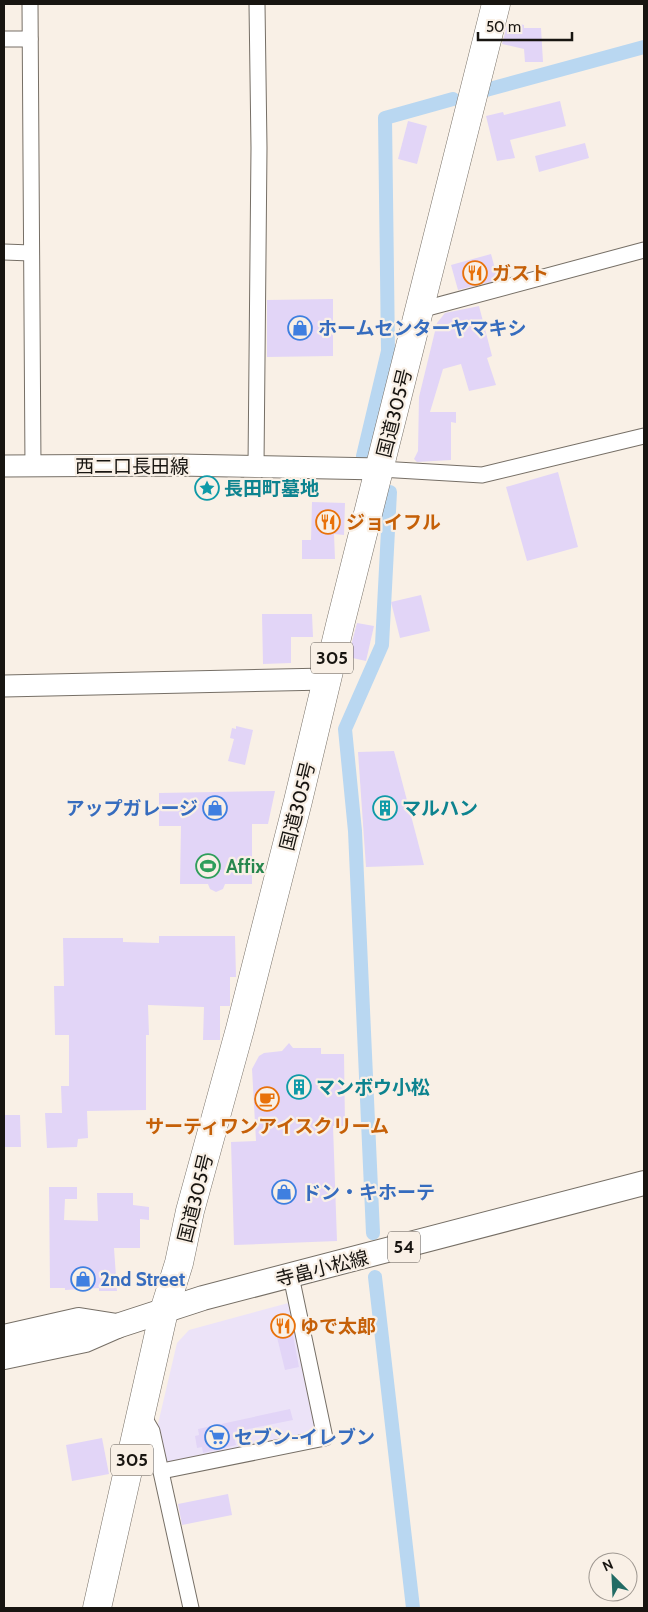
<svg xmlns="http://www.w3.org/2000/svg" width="648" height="1612" font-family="Cabin,'Noto Sans JP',sans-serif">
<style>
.commercial{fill:#ece3f8}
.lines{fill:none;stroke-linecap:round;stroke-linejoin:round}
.canal{stroke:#b9d7f1;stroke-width:14}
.building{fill:#e2d5f7}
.street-casing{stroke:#766f66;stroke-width:17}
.secondary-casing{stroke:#766f66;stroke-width:23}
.primary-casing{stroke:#766f66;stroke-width:26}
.highway-casing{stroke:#766f66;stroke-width:29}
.street{stroke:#fff;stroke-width:15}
.secondary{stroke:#fff;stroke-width:21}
.primary{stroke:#fff;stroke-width:24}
.highway{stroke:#fff;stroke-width:28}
.labels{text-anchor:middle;stroke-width:4.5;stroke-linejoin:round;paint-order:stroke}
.shield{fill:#f9f0e6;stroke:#5c5751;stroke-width:1}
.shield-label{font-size:18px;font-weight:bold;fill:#181511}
.food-label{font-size:19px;font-weight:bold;fill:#c56008;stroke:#f9f0e6;text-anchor:start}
.shop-label{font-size:19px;font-weight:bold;fill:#366cbe;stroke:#f9f0e6;text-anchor:start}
.street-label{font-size:19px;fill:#181511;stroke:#f9f0e6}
.culture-label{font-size:19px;font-weight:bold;fill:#0d838f;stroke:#f9f0e6;text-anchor:start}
.leisure-label{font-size:19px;font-weight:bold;fill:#27864d;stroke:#f9f0e6;text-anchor:start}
</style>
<rect width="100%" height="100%" fill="#f9f0e6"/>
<!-- commercial -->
<path class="commercial" d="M292 1302 318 1429 313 1437 166 1466 157 1428 177 1343 189 1330Z"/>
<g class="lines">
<!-- canal -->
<g class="canal">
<path d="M486 90 644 47"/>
<path d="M363 456 388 351 385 118 453 99"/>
<path d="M373 1233 355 831 345 729 382 645 390 492"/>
<path d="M375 1277 413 1608"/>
</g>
</g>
<!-- building -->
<g class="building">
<path d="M508 22 524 25V28H541L543 62H525L524 49 502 44Z"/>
<path d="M560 101 566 126 510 140 515 158 497 161 486 116 503 112 504 115Z"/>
<path d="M408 121 427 126 417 164 398 159Z"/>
<path d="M585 143 589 158 539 172 535 156Z"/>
<path d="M491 254 498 280 458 290 451 265Z"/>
<path d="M333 299V356L267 357V300Z"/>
<path d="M479 306 492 356 487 358 496 385 469 391 461 364 443 369 430 412H456V423L451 422V460L417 462 414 459 418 451 419 397 437 323 445 313Z"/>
<path d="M558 472 578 547 527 561 506 487Z"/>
<path d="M312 502 345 503 344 535 334 534 335 559H302V540H311Z"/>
<path d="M421 595 430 631 400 638 391 602Z"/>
<path d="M262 614H312L313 637H291V663L263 664Z"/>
<path d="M357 623 374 626 366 661 348 657Z"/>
<path d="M236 726 253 730 245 765 228 761 234 739 230 738 232 728 236 729Z"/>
<path d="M394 751 424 865 366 867 358 752Z"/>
<path d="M275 791 268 824H252V884H225L223 889 216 892 210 889 208 884H180L181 826H159V793Z"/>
<path d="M159 936H235L236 977H230V1006H220V1040H203L204 1007 148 1005 149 1035H146V1110L87 1111 88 1138 78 1139 77 1147 47 1148 45 1113H62L61 1086H69V1035H55L54 986H64L63 938H123V942L159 943Z"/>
<path d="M289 1043 293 1048H321V1054H344L345 1126H333L337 1241 234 1245 231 1142 256 1141 252 1069 259 1056 264 1053 282 1051Z"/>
<path d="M4 1115H20L21 1147H4Z"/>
<path d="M49 1187H77V1199H65L64 1220 98 1221 97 1193H133V1205L149 1207V1220L140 1219V1248H114L117 1291H99V1288L65 1290V1288H50Z"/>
<path d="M289 1314 299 1367 285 1370 275 1329H277L275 1318Z"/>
<path d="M290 1409 293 1420 233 1432 236 1445 203 1453 202 1447 197 1448 195 1436 199 1435 198 1429Z"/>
<path d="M102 1438 109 1474 72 1481 66 1445Z"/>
<path d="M228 1494 232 1515 182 1525 178 1504Z"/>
</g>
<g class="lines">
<!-- street casing -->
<g class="street-casing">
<g id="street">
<path d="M30 4 33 467"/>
<path d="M4 39H30"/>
<path d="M4 252 31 253"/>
<path d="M420 310 644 250"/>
<path d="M256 466 259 148 257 4"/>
<path d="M380 469 482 475 644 436"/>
<path d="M142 1414 152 1431 191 1608"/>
<path d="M162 1471 325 1438 291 1276"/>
</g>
</g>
<!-- secondary casing -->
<g class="secondary-casing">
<g id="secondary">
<path d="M4 466 179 465 380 469"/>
<path d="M4 686 327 679"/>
</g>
</g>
<!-- primary casing -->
<g class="primary-casing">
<g id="primary">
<path d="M4 1337 79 1320 117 1326 203 1298 644 1183"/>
<path d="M4 1357 85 1340 117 1326"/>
</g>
</g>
<!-- highway casing -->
<g class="highway-casing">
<path id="highway" d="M97 1608 164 1311 179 1263 190 1211 240 1029 298 801 340 625 496 4"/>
</g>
<!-- street -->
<use href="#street" class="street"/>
<!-- secondary -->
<use href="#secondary" class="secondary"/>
<!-- primary -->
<use href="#primary" class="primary"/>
<!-- highway -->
<use href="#highway" class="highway"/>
</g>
<!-- icons -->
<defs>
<g id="restaurant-ring" transform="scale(1.25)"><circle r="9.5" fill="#f9f0e6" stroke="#e8710a" stroke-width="1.5"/><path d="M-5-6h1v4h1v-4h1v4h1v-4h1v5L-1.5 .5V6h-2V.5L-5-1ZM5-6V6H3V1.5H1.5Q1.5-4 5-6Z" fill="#e8710a"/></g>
<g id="shop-ring" transform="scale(1.25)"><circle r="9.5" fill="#f9f0e6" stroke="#3f7fe0" stroke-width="1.5"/><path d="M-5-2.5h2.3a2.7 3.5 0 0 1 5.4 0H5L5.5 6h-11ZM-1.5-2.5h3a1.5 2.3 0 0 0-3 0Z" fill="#3f7fe0"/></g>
<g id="sight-ring" transform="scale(1.25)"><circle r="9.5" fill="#f9f0e6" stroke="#0f9aa8" stroke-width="1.5"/><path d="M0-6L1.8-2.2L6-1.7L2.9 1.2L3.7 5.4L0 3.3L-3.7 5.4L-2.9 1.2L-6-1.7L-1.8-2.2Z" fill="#0f9aa8"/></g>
<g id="building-ring" transform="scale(1.25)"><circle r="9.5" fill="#f9f0e6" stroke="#0f9aa8" stroke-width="1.5"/><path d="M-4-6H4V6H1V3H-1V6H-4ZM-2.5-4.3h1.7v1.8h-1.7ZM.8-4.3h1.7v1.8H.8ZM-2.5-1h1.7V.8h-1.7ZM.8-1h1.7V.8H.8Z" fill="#0f9aa8"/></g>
<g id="stadium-ring" transform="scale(1.25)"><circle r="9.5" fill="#f9f0e6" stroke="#2e9e5b" stroke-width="1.5"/><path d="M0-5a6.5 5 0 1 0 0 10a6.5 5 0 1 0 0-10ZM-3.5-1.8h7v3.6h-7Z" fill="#2e9e5b"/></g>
<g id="cafe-ring" transform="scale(1.25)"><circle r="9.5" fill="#f9f0e6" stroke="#e8710a" stroke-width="1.5"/><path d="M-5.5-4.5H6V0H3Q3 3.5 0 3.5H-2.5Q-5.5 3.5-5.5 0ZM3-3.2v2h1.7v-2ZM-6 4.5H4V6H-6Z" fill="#e8710a"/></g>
<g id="supermarket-ring" transform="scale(1.25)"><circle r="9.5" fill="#f9f0e6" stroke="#3f7fe0" stroke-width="1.5"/><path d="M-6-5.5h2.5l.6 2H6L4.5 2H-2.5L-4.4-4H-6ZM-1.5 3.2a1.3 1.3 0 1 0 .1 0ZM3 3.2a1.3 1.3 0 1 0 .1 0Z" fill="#3f7fe0"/></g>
</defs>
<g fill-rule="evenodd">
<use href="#restaurant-ring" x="475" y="273"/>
<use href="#shop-ring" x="300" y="328"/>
<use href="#sight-ring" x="207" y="488"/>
<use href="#restaurant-ring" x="328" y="522"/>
<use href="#shop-ring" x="215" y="808"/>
<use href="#building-ring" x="385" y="808"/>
<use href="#stadium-ring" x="208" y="866"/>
<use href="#building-ring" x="299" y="1087"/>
<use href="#cafe-ring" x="267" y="1099"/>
<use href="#shop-ring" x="284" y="1192"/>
<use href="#shop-ring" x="83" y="1279"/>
<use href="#restaurant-ring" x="283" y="1326"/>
<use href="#supermarket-ring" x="217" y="1437"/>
</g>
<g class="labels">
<!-- shield labels -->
<g class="shield">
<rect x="311" y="642.5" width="42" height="31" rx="4"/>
<rect x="388" y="1231.5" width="32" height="31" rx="4"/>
<rect x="111" y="1444.5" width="42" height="31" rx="4"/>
</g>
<g class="shield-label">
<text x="332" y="664">305</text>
<text x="404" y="1253">54</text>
<text x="132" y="1466">305</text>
</g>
<!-- food labels -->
<g class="food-label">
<text x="492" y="280">ガスト</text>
<text x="346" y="529">ジョイフル</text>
<text x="267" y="1133" text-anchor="middle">サーティワンアイスクリーム</text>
<text x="300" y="1333">ゆで太郎</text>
</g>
<!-- shop labels -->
<g class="shop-label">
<text x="318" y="335">ホームセンターヤマキシ</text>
<text x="198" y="815" text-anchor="end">アップガレージ</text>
<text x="302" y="1199">ドン・キホーテ</text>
<text x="100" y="1286">2nd Street</text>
<text x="234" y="1444">セブン-イレブン</text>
</g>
<!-- street labels -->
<g class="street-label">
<text transform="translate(394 413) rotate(-76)" y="7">国道305号</text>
<text x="132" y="473">西二口長田線</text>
<text transform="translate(297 806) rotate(-76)" y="7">国道305号</text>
<text transform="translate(195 1198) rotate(-76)" y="7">国道305号</text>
<text transform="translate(322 1268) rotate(-14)" y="7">寺畠小松線</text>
</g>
<!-- culture labels -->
<g class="culture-label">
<text x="224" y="495">長田町墓地</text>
<text x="402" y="815">マルハン</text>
<text x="316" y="1094">マンボウ小松</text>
</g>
<!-- leisure labels -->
<g class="leisure-label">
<text x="226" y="873">Affix</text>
</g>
</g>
<!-- border -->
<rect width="648" height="1612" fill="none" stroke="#181511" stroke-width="10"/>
<!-- north arrow -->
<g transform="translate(613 1577) rotate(336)"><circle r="24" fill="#f9f0e6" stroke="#9f9891"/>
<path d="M0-4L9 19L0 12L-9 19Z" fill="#226b64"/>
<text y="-8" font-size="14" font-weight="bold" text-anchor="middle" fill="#181511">N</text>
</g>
<!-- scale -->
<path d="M478 32v8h94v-8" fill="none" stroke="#181511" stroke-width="2.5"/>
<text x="486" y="32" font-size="15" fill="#181511" stroke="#f9f0e6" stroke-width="4" paint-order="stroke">50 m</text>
</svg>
